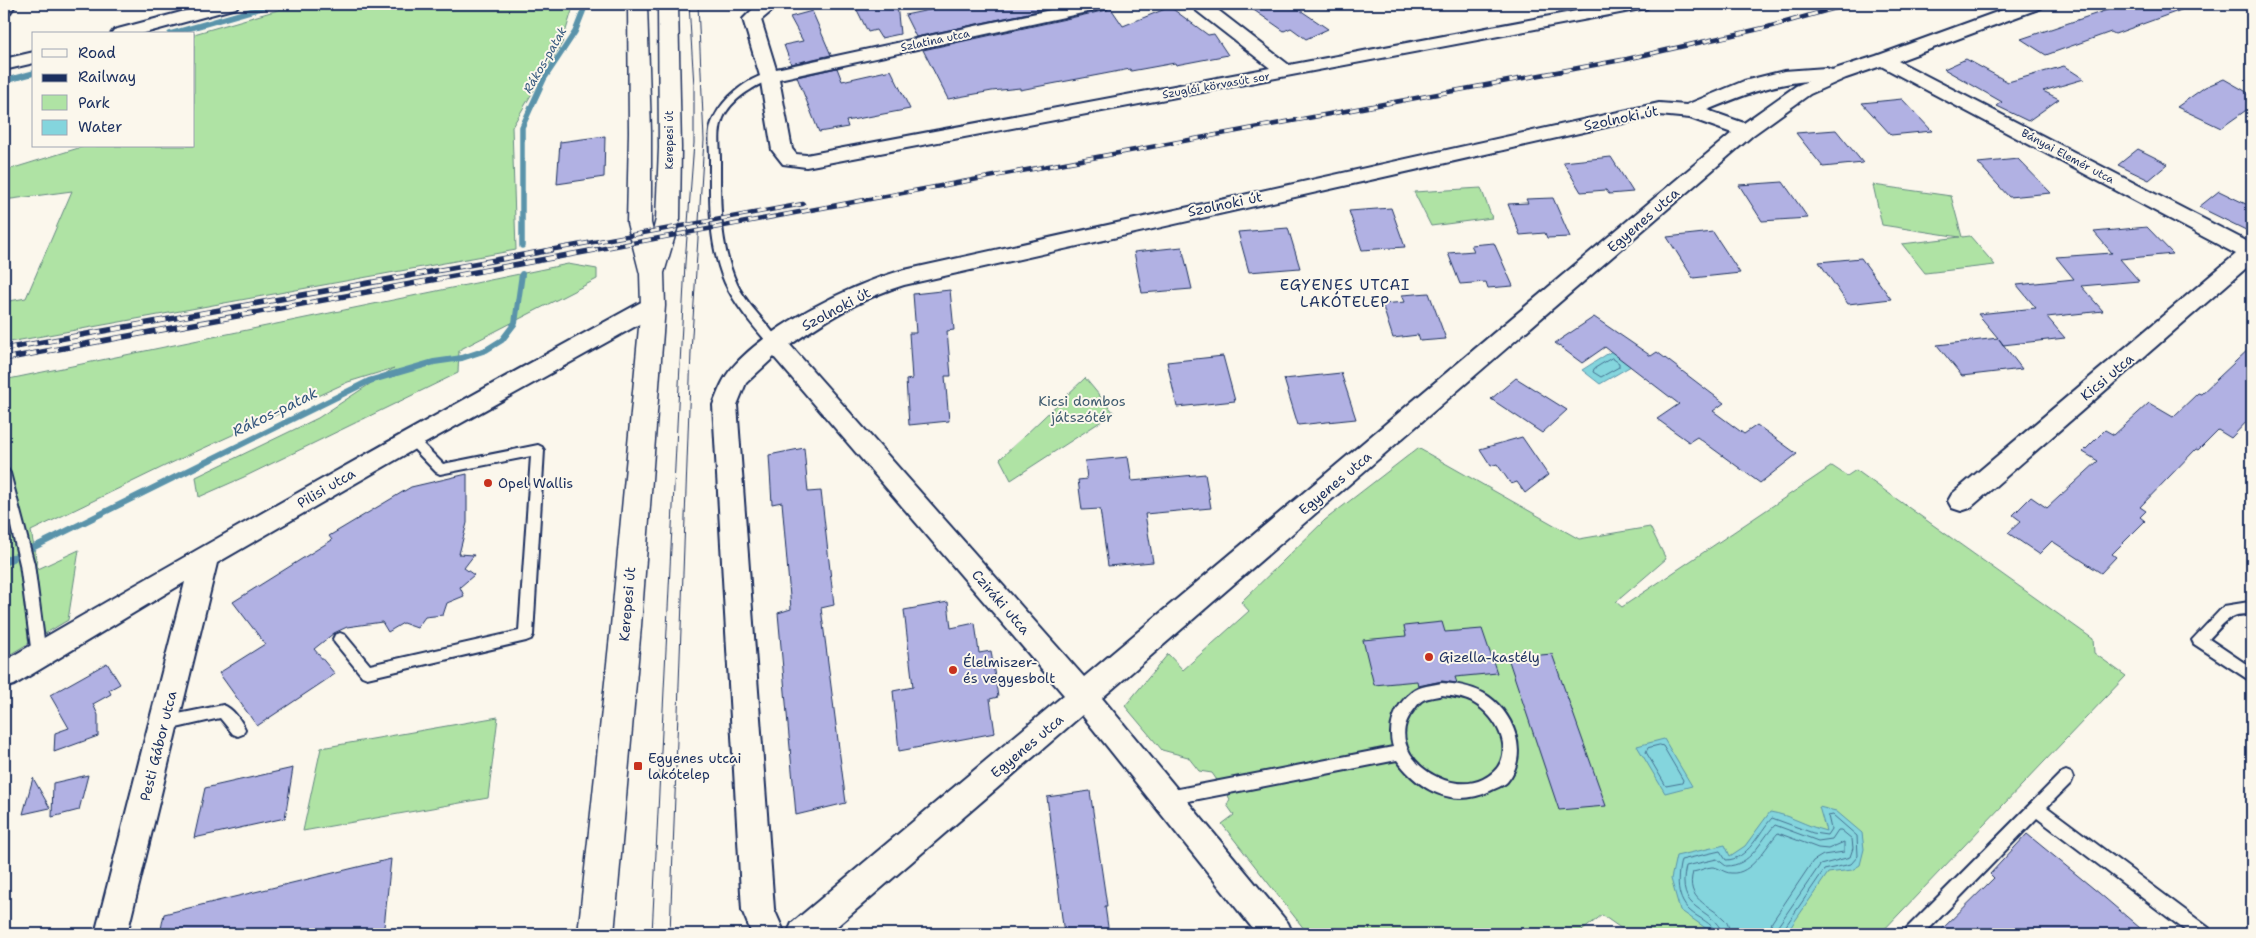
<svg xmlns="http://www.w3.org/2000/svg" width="2256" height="938" font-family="'Shantell Sans',sans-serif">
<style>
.green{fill:#afe3a4;stroke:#658981}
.water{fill:#84d5dd;stroke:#5a93aa}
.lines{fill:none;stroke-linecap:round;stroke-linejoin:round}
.shore{stroke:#457191;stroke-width:1}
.stream-far2{stroke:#5a93aa;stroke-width:5.5}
.stream-far1{stroke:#5a93aa;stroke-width:6}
.stream{stroke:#5a93aa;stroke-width:8}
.building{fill:#b1b1e3;stroke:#1b2f5e}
.service-casing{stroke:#1b2f5e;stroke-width:4}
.minor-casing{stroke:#1b2f5e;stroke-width:4}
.primary-casing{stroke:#1b2f5e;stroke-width:3}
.service{fill:#fbf7ec;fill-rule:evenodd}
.minor{fill:#fbf7ec;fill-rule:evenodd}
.primary{fill:#fbf7ec;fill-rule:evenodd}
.tram{stroke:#1b2f5e;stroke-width:1}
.rail-far1-casing{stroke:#1b2f5e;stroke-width:4.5}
.rail-casing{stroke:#1b2f5e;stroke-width:5.5}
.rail-far1{stroke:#fbf7ec;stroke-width:3;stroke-dasharray:9;stroke-linecap:butt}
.rail{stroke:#fbf7ec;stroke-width:4;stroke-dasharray:11;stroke-linecap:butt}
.poi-dot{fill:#c8321e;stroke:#fbf7ec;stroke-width:2}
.labels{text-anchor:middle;stroke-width:4;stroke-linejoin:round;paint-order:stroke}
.far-street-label{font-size:11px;fill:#1b2f5e;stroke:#fbf7ec}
.far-water-label{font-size:12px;font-style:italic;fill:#35587e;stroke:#fbf7ec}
.street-label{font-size:14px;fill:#1b2f5e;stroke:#fbf7ec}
.park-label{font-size:14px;fill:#405c70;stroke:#fbf7ec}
.poi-label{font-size:14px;fill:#1b2f5e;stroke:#fbf7ec;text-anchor:start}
.neighbourhood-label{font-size:15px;letter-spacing:1px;fill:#1b2f5e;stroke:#fbf7ec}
.water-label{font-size:15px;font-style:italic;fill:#35587e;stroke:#fbf7ec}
</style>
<rect width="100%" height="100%" fill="#fbf7ec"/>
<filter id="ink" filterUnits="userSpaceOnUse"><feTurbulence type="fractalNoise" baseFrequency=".02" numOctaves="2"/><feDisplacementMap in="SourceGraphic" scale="10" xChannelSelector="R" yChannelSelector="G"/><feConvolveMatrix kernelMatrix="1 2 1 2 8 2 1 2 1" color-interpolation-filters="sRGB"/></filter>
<g filter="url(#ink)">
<!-- green -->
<g class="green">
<path d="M299 4H574L562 43 512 127 516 250 4 343V302L26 298 72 191 4 200V171L85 146H194V34Z"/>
<path d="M1873 185 1951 196 1962 237 1970 236 1995 265 1925 273 1902 244 1960 237 1882 225Z"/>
<path d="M1481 188 1492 218 1431 226 1414 192Z"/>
<path d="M568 264 597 269V279L459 350 458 373 244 477 199 497 196 477 318 418 394 368 348 382 167 465 31 531 38 569 79 550 68 620 4 658V380Z"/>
<path d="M1085 378 1114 413 1011 480 1000 459Z"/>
<path d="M1418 448 1579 539 1650 527 1666 559 1616 602 1622 607 1832 466 1847 476 1856 470 2093 639 2094 653 2126 676 1880 934H1629L1602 915 1578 934H1308L1222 824 1234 815 1227 805 1230 799 1212 773 1199 771 1188 757 1162 750 1125 706 1168 654 1183 670 1249 611 1241 602 1325 520Z"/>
<path d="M498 717 488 798 303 831 321 748Z"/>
</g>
<!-- water -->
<g class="water">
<path d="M1612 351 1631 366 1600 384 1582 370Z"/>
<path d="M1664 739 1692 786 1665 793 1637 746Z"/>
<path d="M1819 807 1836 811 1862 833 1864 849 1860 865 1852 870 1828 873 1786 934H1714L1680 910 1671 879 1676 856 1725 845 1730 856 1745 846 1770 812C1790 815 1806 826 1826 831Z"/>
</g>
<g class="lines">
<!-- shore -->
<g class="shore">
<path d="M1612 358 1619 363V367L1601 377 1593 372 1594 369Z"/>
<path d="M1660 745 1663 746 1683 780 1682 783 1666 786 1646 752 1648 748Z"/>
<path d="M1717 934C1713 925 1705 921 1697 916 1676 904 1676 881 1681 860L1720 851 1726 860C1748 860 1759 832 1772 818L1813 833 1827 835 1831 829 1828 816 1833 815 1857 836 1858 856 1851 864 1824 870 1783 930V934"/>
<path d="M1723 934C1711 904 1675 914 1686 866L1717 859 1726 866C1751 866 1760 841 1775 825L1818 841 1832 839 1838 830H1841L1852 839 1853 848 1850 857 1820 865 1778 926 1776 934"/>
<path d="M1730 934C1729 929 1728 922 1724 919 1709 904 1685 900 1693 872 1699 871 1707 867 1712 867 1719 867 1724 873 1731 873 1752 875 1766 846 1778 833L1818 848 1828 849 1844 842V852L1823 855 1813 861 1772 922 1769 934"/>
</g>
<!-- stream-far2 -->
<g class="stream-far2">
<path d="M170 34 275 4"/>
<path d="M4 81 34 73"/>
<path d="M522 246V127L544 79 575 32 586 4"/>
</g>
<!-- stream-far1 -->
<path class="stream-far1" d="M10 559 369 381 434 362 462 358 486 350 502 340 515 323 522 274"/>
<!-- stream -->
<path class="stream" d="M4 562 12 558"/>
</g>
<!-- building -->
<g class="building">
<path d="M854 4H897L900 34 881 38 876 30 868 32Z"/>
<path d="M958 4H1070L916 37 905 15Z"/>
<path d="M1245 4H1291L1328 29 1306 39 1291 28 1284 31Z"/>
<path d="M2125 4H2192V6L2115 34 2111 32 2046 55 2021 39Z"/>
<path d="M1110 7 1123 26 1170 7 1208 35 1214 34 1228 55 1176 65 1175 63 1131 71 1130 69 1020 90V88L992 91 948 99 923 50 1107 10Z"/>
<path d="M812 11 831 55 791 64 784 45 803 41 790 17Z"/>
<path d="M1966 59 2008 82 2064 66 2084 79 2043 91 2059 99 2028 121 1997 106 2002 102 1944 69Z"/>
<path d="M837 68 842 81 891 70 910 109 846 121 848 127 819 132 797 77Z"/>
<path d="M2224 79 2252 95V106L2221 128 2177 107 2205 87Z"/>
<path d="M1902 99 1932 131 1891 135 1862 103Z"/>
<path d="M1836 130 1863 163 1823 167 1796 133Z"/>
<path d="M605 136 604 177 557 184 560 142Z"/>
<path d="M2138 149 2168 164 2149 180 2118 165Z"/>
<path d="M1611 157 1633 192 1609 194 1606 190 1581 192 1563 162Z"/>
<path d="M2018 159 2051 193 2009 197 1978 163Z"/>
<path d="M1783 182 1808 218 1762 221 1739 185Z"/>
<path d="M2219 191 2252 207V233L2199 207Z"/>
<path d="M1553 198 1570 237 1547 238 1545 233 1520 235 1508 204 1528 203 1526 199Z"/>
<path d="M1391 208 1405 247 1362 250 1349 211Z"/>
<path d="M2147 227 2173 254 2120 259 2139 281 2081 286 2103 311 2047 317 2065 338 2003 345 1999 339 2022 369 1962 376 1937 345 1998 338 1978 314 2036 308 2017 285 2074 279 2056 257 2112 253 2094 232Z"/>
<path d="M1288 228 1300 268 1249 272 1238 232Z"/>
<path d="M1713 232 1740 273 1693 278 1667 237Z"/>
<path d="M1494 243 1513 286 1488 288 1486 282 1460 284 1448 253 1474 251 1471 245Z"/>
<path d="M1182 247 1192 289 1142 293 1134 252Z"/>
<path d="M1861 258 1891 299 1848 304 1819 262Z"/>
<path d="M950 290 954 330 947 331 951 376H945L949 421 909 425 906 380 912 379 909 333H916L913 294Z"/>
<path d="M1429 293 1446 339 1420 341 1418 335 1393 338 1382 304 1405 302 1402 295Z"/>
<path d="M1594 317 1651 356 1657 352 1724 403 1713 411 1744 434 1757 425 1797 454 1760 483 1697 437 1689 442 1657 419 1679 404 1605 347 1582 363 1555 343Z"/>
<path d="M2252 346V416L2231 438 2218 430 2198 450 2196 449 2140 507 2146 511 2140 517 2145 521 2112 554 2116 557 2101 573 2052 541 2039 554 2008 533 2021 521 2013 515 2031 497 2047 508 2098 461 2083 452 2105 430 2114 435 2149 403 2173 417 2198 393 2201 394Z"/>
<path d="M1223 356 1235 401 1177 407 1167 362Z"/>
<path d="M1341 373 1356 419 1298 425 1284 379Z"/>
<path d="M1516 378 1567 410 1542 433 1491 399Z"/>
<path d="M1522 437 1548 475 1525 493 1517 482 1511 484 1497 464 1491 466 1480 449Z"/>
<path d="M804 448 808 492 821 491 834 605 821 608 846 803 796 815 778 613 791 609 782 502 772 504 769 455Z"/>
<path d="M1128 457 1132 481 1205 474 1211 508 1145 514 1153 562 1108 566 1100 509 1082 510 1078 480 1087 479 1085 461Z"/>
<path d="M467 474V523L459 554 474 555 464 568 474 575 460 587 464 596 447 603 443 615 425 617 417 628 403 623 388 632 382 622 347 627 334 633 314 649 335 674 257 726 219 673 265 644 233 602 332 540 329 536 411 487Z"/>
<path d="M948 602 951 628 975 623 979 653 991 651 998 697 990 699 995 733 899 751 893 691 913 687 904 610Z"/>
<path d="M1442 622 1445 632 1482 629 1497 673 1455 677 1457 683 1442 681 1418 686 1417 681 1374 685 1363 640 1406 636 1404 626Z"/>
<path d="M1552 654 1606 806 1559 810 1508 658Z"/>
<path d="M107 663 120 684 109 690 111 694 93 704 98 715V736L54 752 55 733 69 728 50 695Z"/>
<path d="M293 768 285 818 194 838 205 788Z"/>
<path d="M88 775 79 810 52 817 53 783Z"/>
<path d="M33 778 50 808 23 814Z"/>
<path d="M1090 791 1107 906H1105L1109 934H1064L1047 797Z"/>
<path d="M2027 834 2099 893 2147 934H1937L1994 878 1990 874Z"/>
<path d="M391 859 384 927 358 934H160L164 914Z"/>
</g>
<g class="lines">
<!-- service casing -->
<g class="service-casing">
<g id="service">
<path d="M769 73 772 74V78C754 87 732 98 723 118 717 132 720 146 720 160 720 201 719 245 737 284 748 307 768 323 782 345L776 349 772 348C755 328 736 307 725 283 708 244 710 200 710 159 710 145 707 131 714 118 724 97 747 79 769 73Z"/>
<path d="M411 434 415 436 443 464 538 445 542 447 544 450 533 635 531 639 526 641 367 678 362 676 335 643 333 639 335 635 340 633 345 635 370 665 519 631 531 456 440 474 436 472 407 442 405 439 407 436Z"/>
<path d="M4 468 8 470 10 473 34 564 46 655 44 659 39 661 34 659 32 655 20 564 4 497Z"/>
<path d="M2249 602 2252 603V616C2232 609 2222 626 2209 639L2252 668V682L2194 644 2192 640 2224 606Z"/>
<path d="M1442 683C1456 684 1470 686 1483 693 1512 709 1531 753 1507 782 1503 786 1495 788 1490 791 1453 809 1419 790 1397 760L1168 805 1163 803 1160 798 1163 793 1168 791 1393 747C1387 727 1395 705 1412 692 1420 686 1432 685 1442 683ZM1442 695C1452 696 1462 697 1472 702 1501 718 1520 761 1483 779 1444 798 1381 750 1413 711 1416 707 1419 702 1423 700 1429 697 1436 697 1442 695Z"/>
<path d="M223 705C232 708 241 720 245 729L243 734 238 736 233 734 220 718 163 731 158 729 156 724 158 719 163 717Z"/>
<path d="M2066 771 2071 773 2073 778 2071 783 2047 807 2209 928 2211 934H2190L2037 818 1924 934H1905L1907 928 2061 773Z"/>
</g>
</g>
<!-- minor casing -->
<g class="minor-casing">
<g id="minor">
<path d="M4 4H16L10 13 4 14Z"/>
<path d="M211 4H239L236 8 141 34H111L114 30Z"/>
<path d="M758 4H780L761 20 776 69 1078 4H1110L1107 8 1101 9 779 79 792 149 796 154 806 155 1270 68 1193 8 1190 4H1210L1289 65 1614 4H1650L1647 8 1641 9 806 167 783 164 772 150 760 76 743 19Z"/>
<path d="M2019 4H2044L2041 8 1898 61 2252 244V263L1970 508 1961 511 1952 508 1948 501 1952 494 2236 254 1881 66 1846 78 1810 94 1753 135 1102 698 1288 923 1293 934H1257L1082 715 828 934H787L792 923 1064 695 774 357 746 383 737 405 774 909 785 934H752L742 910 713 405C718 392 723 378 732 368 768 326 848 286 900 271L1659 103 1686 105 1744 81 1784 71 1826 68 1832 70 1876 56ZM1808 81 1796 86 1744 123 1707 110C1742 96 1770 84 1808 81ZM1659 115 1690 118 1732 133 1084 677 790 345C824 321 863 297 904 285Z"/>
<path d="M34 52V63L4 70V59Z"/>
<path d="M653 298 661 300 664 306 661 312 420 446 217 563 127 934H95L185 582 14 685 4 688V661C216 538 429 418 645 300Z"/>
</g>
</g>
<!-- primary casing -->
<g class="primary-casing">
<path id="primary" d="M628 4H647L651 132V223L653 231 656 219 659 148 658 4H678L681 148 680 219 664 273 665 306 641 626 614 934H578L611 626 641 306 640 274 627 223 629 132Z"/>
</g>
<!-- service -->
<use href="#service" class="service"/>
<!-- minor -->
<use href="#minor" class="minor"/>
<!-- primary -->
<use href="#primary" class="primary"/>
<!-- tram -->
<g class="tram">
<path d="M652 934 685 263 694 143V86L689 4"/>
<path d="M670 934 691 352 704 140 698 4"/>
</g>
<!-- rail-far1 casing -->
<g class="rail-far1-casing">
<g id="rail-far1">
<path d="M544 251 803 204"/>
<path d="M589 251 1627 59 1768 27 1850 4"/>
</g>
</g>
<!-- rail casing -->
<g class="rail-casing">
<g id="rail">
<path d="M4 349 551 250"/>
<path d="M4 359 595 250"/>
</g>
</g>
<!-- rail-far1 -->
<use href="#rail-far1" class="rail-far1"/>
<!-- rail -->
<use href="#rail" class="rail"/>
</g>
</g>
<!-- markers -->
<g class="poi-dot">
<circle cx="488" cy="483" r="5"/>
<circle cx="1429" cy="657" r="5"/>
<circle cx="953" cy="670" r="5"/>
<rect x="633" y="761" width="10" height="10" rx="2.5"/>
</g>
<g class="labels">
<!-- far-street labels -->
<g class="far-street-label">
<text transform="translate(935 40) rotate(-12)" y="4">Szlatina utca</text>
<text transform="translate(1216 85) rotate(-10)" y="4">Szuglói körvasút sor</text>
<text transform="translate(669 140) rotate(-90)" y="4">Kerepesi út</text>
<text transform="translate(2068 156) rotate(28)" y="4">Bányai Elemér utca</text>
</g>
<!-- far-water labels -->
<g class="far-water-label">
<text transform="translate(545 60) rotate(-60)" y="4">Rákos-patak</text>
</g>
<!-- street labels -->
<g class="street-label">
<text transform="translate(1621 118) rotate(-12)" y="5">Szolnoki út</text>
<text transform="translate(1225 204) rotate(-12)" y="5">Szolnoki út</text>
<text transform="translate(1643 220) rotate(-41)" y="5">Egyenes utca</text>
<text transform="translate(836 309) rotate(-28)" y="5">Szolnoki út</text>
<text transform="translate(2107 377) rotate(-40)" y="5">Kicsi utca</text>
<text transform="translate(1335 483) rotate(-40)" y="5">Egyenes utca</text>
<text transform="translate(326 488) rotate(-30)" y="5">Pilisi utca</text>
<text transform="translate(1001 602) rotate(49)" y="5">Cziráki utca</text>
<text transform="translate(627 604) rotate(-85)" y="5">Kerepesi út</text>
<text transform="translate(158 746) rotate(-76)" y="5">Pesti Gábor utca</text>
<text transform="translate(1027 746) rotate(-40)" y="5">Egyenes utca</text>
</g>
<!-- park labels -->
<g class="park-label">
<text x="1082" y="406">Kicsi dombos<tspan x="1082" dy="16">játszótér</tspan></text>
</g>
<!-- poi labels -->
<g class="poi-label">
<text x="498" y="488">Opel Wallis</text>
<text x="1439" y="662">Gizella-kastély</text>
<text x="963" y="667">Élelmiszer-<tspan x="963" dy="16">és vegyesbolt</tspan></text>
<text x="648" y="763">Egyenes utcai<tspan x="648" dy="16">lakótelep</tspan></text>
</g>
<!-- neighbourhood labels -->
<g class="neighbourhood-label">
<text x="1345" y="290">EGYENES UTCAI<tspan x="1345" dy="17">LAKÓTELEP</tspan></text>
</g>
<!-- water labels -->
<g class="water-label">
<text transform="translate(275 412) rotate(-26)" y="5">Rákos-patak</text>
</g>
</g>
<!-- margin -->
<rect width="2256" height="938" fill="none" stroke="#fbf7ec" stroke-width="20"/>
<rect x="10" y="10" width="2236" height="918" fill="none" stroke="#1b2f5e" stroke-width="2" filter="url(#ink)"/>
<!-- legend -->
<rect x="32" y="32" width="162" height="115" fill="#fbf7ec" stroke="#a1a7b3"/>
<rect x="42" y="49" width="25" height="8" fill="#fbf7ec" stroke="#a1a7b3"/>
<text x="78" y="58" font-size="15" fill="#1b2f5e">Road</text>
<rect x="42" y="74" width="25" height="8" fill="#1b2f5e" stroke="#a1a7b3"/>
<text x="78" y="82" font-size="15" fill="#1b2f5e">Railway</text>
<rect x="42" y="95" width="25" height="15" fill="#afe3a4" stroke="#a1a7b3"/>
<text x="78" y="108" font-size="15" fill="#1b2f5e">Park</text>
<rect x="42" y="120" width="25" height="15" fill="#84d5dd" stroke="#a1a7b3"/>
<text x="78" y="132" font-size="15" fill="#1b2f5e">Water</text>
</svg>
